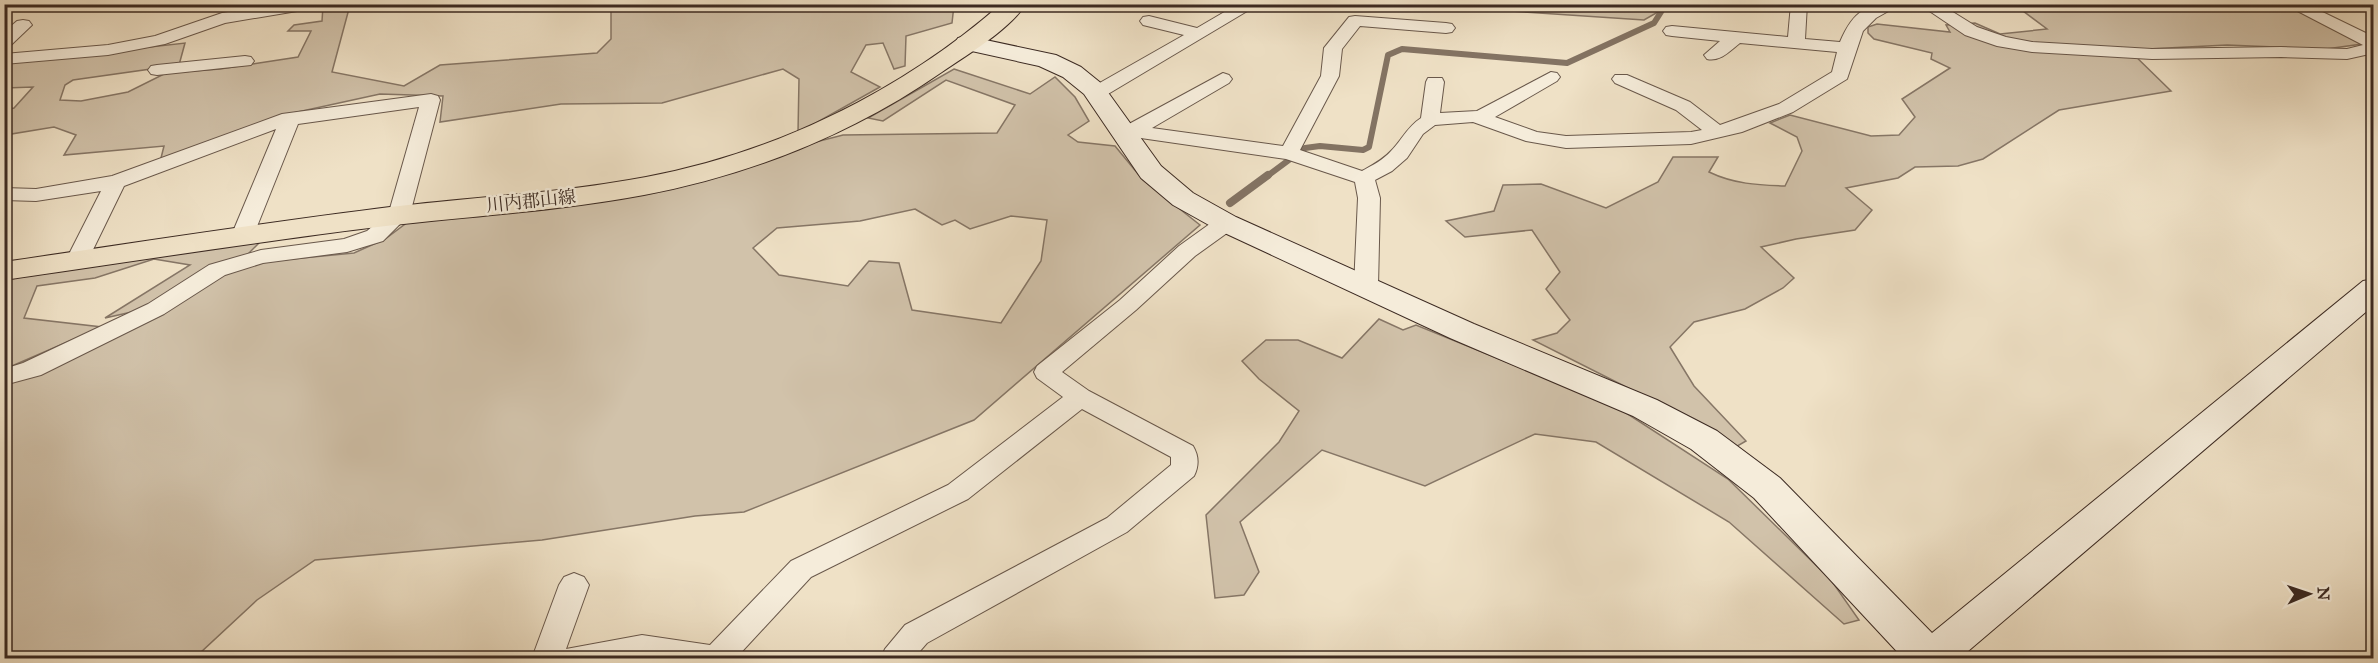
<svg xmlns="http://www.w3.org/2000/svg" width="2378" height="663" font-family="'IM FELL Great Primer','Noto Serif JP',serif">
<style>
.green{fill:#d1c2aa;stroke:#867666;stroke-width:1.5;fill-rule:evenodd}
.lines{fill:none;stroke-linecap:round;stroke-linejoin:round}
.stream-far1{stroke:#837363;stroke-width:6}
.stream{stroke:#837363;stroke-width:8}
.street-casing{stroke:#69584b;stroke-width:2}
.secondary-casing{stroke:#3c2a22;stroke-width:2}
.primary-casing{stroke:#3c2a22;stroke-width:2}
.street{fill:#f5ecda;fill-rule:evenodd}
.secondary{fill:#f5ecda;fill-rule:evenodd}
.primary{fill:#efe1c6;fill-rule:evenodd}
.labels{text-anchor:middle;stroke-width:5;stroke-linejoin:round;paint-order:stroke}
.street-label{font-size:18px;fill:#3c2a22;stroke:#f5ecda}
</style>
<rect width="100%" height="100%" fill="#efe1c6"/>
<filter id="stains"><feTurbulence type="fractalNoise" baseFrequency=".00333" numOctaves="4"/><feColorMatrix values="0 0 0 0 .2 0 0 0 0 .09 0 0 0 0 .02 0 0 0 .5 -.17"/></filter>
<radialGradient id="worn" r=".72"><stop offset=".6" stop-color="#630" stop-opacity="0"/><stop offset="1" stop-color="#630" stop-opacity=".3"/></radialGradient>
<!-- green -->
<g class="green">
<path d="M2284 4 2362 44 2326 49 2227 45 2129 50 2171 91 2059 110 1983 159 1958 166 1915 167 1898 178 1846 188 1872 210 1855 230 1796 239 1761 247 1794 278 1783 288 1745 309 1694 322 1670 347 1694 386 1746 441 1734 448 1640 394 1533 340 1557 333 1570 320 1546 289 1560 272 1532 230 1465 237 1446 221 1494 211 1503 185 1541 184 1606 208 1658 182 1673 157H1718L1709 172C1734 184 1757 185 1785 186L1802 151 1797 137 1770 123 1790 115 1871 136 1899 135 1915 117 1902 99 1950 68 1931 59 1932 53 1874 39 1868 33V27L1877 24 1950 32 1946 25 1975 23 2000 34 2047 29 2015 5Z"/>
<path d="M335 5H350L332 72 404 86 440 65 597 53 611 39V10L606 5H954L952 23 906 36 905 66 894 69 883 43 866 45 851 72 880 87 798 133 799 79 783 69 662 103 561 104 440 122 443 96 380 94 284 115 160 162 164 146 64 155 76 135 54 127 5 135V110L14 108 33 87 5 88V67L9 63 185 43 179 65 73 80 65 85 60 100 81 101 128 92 166 73 220 69 298 57 311 31H288L294 25 322 21 323 6Z"/>
<path d="M1466 5H1658V12L1644 20 1511 11Z"/>
<path d="M954 69 1030 94 1055 77 1075 97 1089 121 1068 135 1078 142 1115 146 1143 180 1200 225 974 420 744 512 695 516 542 540 315 560 257 600 201 652 187 658H5L4 382 219 275 261 262 354 253 385 239 412 219 594 199 843 135 997 133 1015 105 946 80 883 121 868 118ZM915 209 942 225 955 220 970 229 1011 216 1047 220 1041 261 1001 323 912 310 899 263 869 261 848 286 779 275 753 248 777 228 860 221Z"/>
<path d="M265 237 247 255 145 309 105 318 190 265 154 259 95 278 37 286 24 318 102 327 5 369 4 278Z"/>
<path d="M1379 319 1403 330 1416 325 1617 407 1728 479 1831 580 1859 620 1844 624 1729 522 1596 442 1535 434 1425 486 1322 450 1240 522 1259 572 1244 595 1215 598 1206 515 1279 442 1299 411 1259 379 1242 361 1266 340H1298L1342 358Z"/>
</g>
<g class="lines">
<!-- stream-far1 -->
<path class="stream-far1" d="M1266 177 1305 148 1320 146 1363 150 1369 147 1388 55 1402 49 1567 63 1654 23 1666 4"/>
<!-- stream -->
<path class="stream" d="M1230 203 1268 175"/>
<!-- street casing -->
<g class="street-casing">
<g id="street">
<path d="M275 4H317L309 9 225 23 165 44 108 55 4 64V54L108 45 155 36 222 13Z"/>
<path d="M1238 4H1259L1103 97H1089L1087 93 1089 89 1184 35 1143 25 1140 21 1143 17 1149 16 1197 28Z"/>
<path d="M1791 4H1807L1805 39 1840 42C1854 9 1867 4 1901 4L1876 18 1863 31 1847 79 1793 112 1742 132 1691 144 1566 148 1526 141 1473 122 1435 125 1423 134 1407 158 1392 171 1375 180 1380 198 1378 287 1374 292 1366 294 1358 292 1354 287 1358 198 1355 182 1286 159 1120 135 1113 133 1110 129 1113 125 1129 124 1223 73 1229 75 1232 79 1229 83 1152 128 1283 146 1321 76 1324 48 1349 17 1355 16 1446 23 1452 24 1455 28 1452 32 1446 33 1360 26 1342 49 1339 76 1300 150 1362 171C1373 165 1383 160 1391 151 1402 140 1407 127 1421 118L1426 82 1428 78H1442L1444 82 1440 113 1477 111 1551 72 1557 73 1560 77 1557 81 1495 117 1537 132 1566 136 1691 132 1702 130 1676 110 1615 83 1612 79 1615 75H1627L1690 102 1720 125 1779 104 1832 72 1837 52 1740 43C1730 51 1720 62 1707 59L1704 55 1720 41 1672 36 1666 35 1663 31 1666 27 1672 26 1788 37Z"/>
<path d="M1919 4H1940L1977 27 2006 37 2032 42 2152 49 2281 47 2347 49 2363 45 2284 4H2306L2374 37V53L2347 59 2281 57 2152 59 2032 52 1997 46 1965 35Z"/>
<path d="M23 20 29 21 32 25 10 46 4 47V32L17 21Z"/>
<path d="M245 56 251 57 254 61 251 65 157 75 151 74 148 70 151 66 157 65Z"/>
<path d="M431 94 438 96 440 100 410 214 383 241 347 252 263 263 225 275 164 314 41 375 4 385V369L23 363 148 304 209 265 261 250 344 239 367 231 389 212 419 107 298 124 254 234 251 239 243 241 235 239 232 234 276 129 124 186 88 260 85 265 77 267 69 265 66 260 101 191 36 201 4 200V188L36 189 112 176 282 114Z"/>
<path d="M1226 217 1234 218 1237 223 1234 228 1195 256 1136 310 1062 372 1089 391 1193 446C1199 456 1199 466 1194 476L1127 532 927 643 914 658H881L885 649 905 625 1107 518 1171 465V457L1082 409 968 499 811 577 736 658H532L559 585 564 577 574 573 584 577 589 585 566 649 642 635 710 645 791 561 948 485 1063 397 1037 378 1034 372 1037 366 1120 300 1179 246 1218 218Z"/>
</g>
</g>
<!-- secondary casing -->
<g class="secondary-casing">
<path id="secondary" d="M967 36 1056 55 1081 67 1102 84 1161 166 1193 193 1236 217 1474 324 1657 400 1717 431 1780 478 1932 633 2363 281 2374 279V305L1960 658H1903L1754 498 1691 449 1633 416 1450 338 1216 229 1173 205 1141 178 1084 94 1063 77 1039 66 958 48 955 43 958 38Z"/>
</g>
<!-- primary casing -->
<g class="primary-casing">
<path id="primary" d="M1001 4H1026C1008 31 968 54 942 72 853 134 750 175 644 195 548 213 450 217 353 230 237 245 121 263 4 280V262C133 243 261 223 390 207 475 197 561 193 646 177 775 153 902 91 1001 4Z"/>
</g>
<!-- street -->
<use href="#street" class="street"/>
<!-- secondary -->
<use href="#secondary" class="secondary"/>
<!-- primary -->
<use href="#primary" class="primary"/>
</g>
<g class="labels">
<!-- street labels -->
<g class="street-label">
<text transform="translate(531 201) rotate(-6)" y="6">川内郡山線</text>
</g>
</g>
<!-- margin -->
<rect width="2378" height="663" fill="none" stroke="#efe1c6" stroke-width="24"/>
<rect x="6" y="6" width="2366" height="651" fill="none" stroke="#3c2a22" stroke-width="3"/>
<rect x="12" y="12" width="2354" height="639" fill="none" stroke="#3c2a22" stroke-width="1.5"/>
<!-- north arrow -->
<g transform="translate(2309 594) rotate(88)" stroke="#f5ecda" stroke-width="4.5" paint-order="stroke">
<path d="M0-4.5L10 22L0 15L-10 22Z" fill="#3c2a22"/>
<text y="-9" font-size="16" font-weight="bold" text-anchor="middle" fill="#3c2a22">N</text>
</g>
<rect width="100%" height="100%" filter="url(#stains)"/>
<rect width="100%" height="100%" fill="url(#worn)"/>
</svg>
